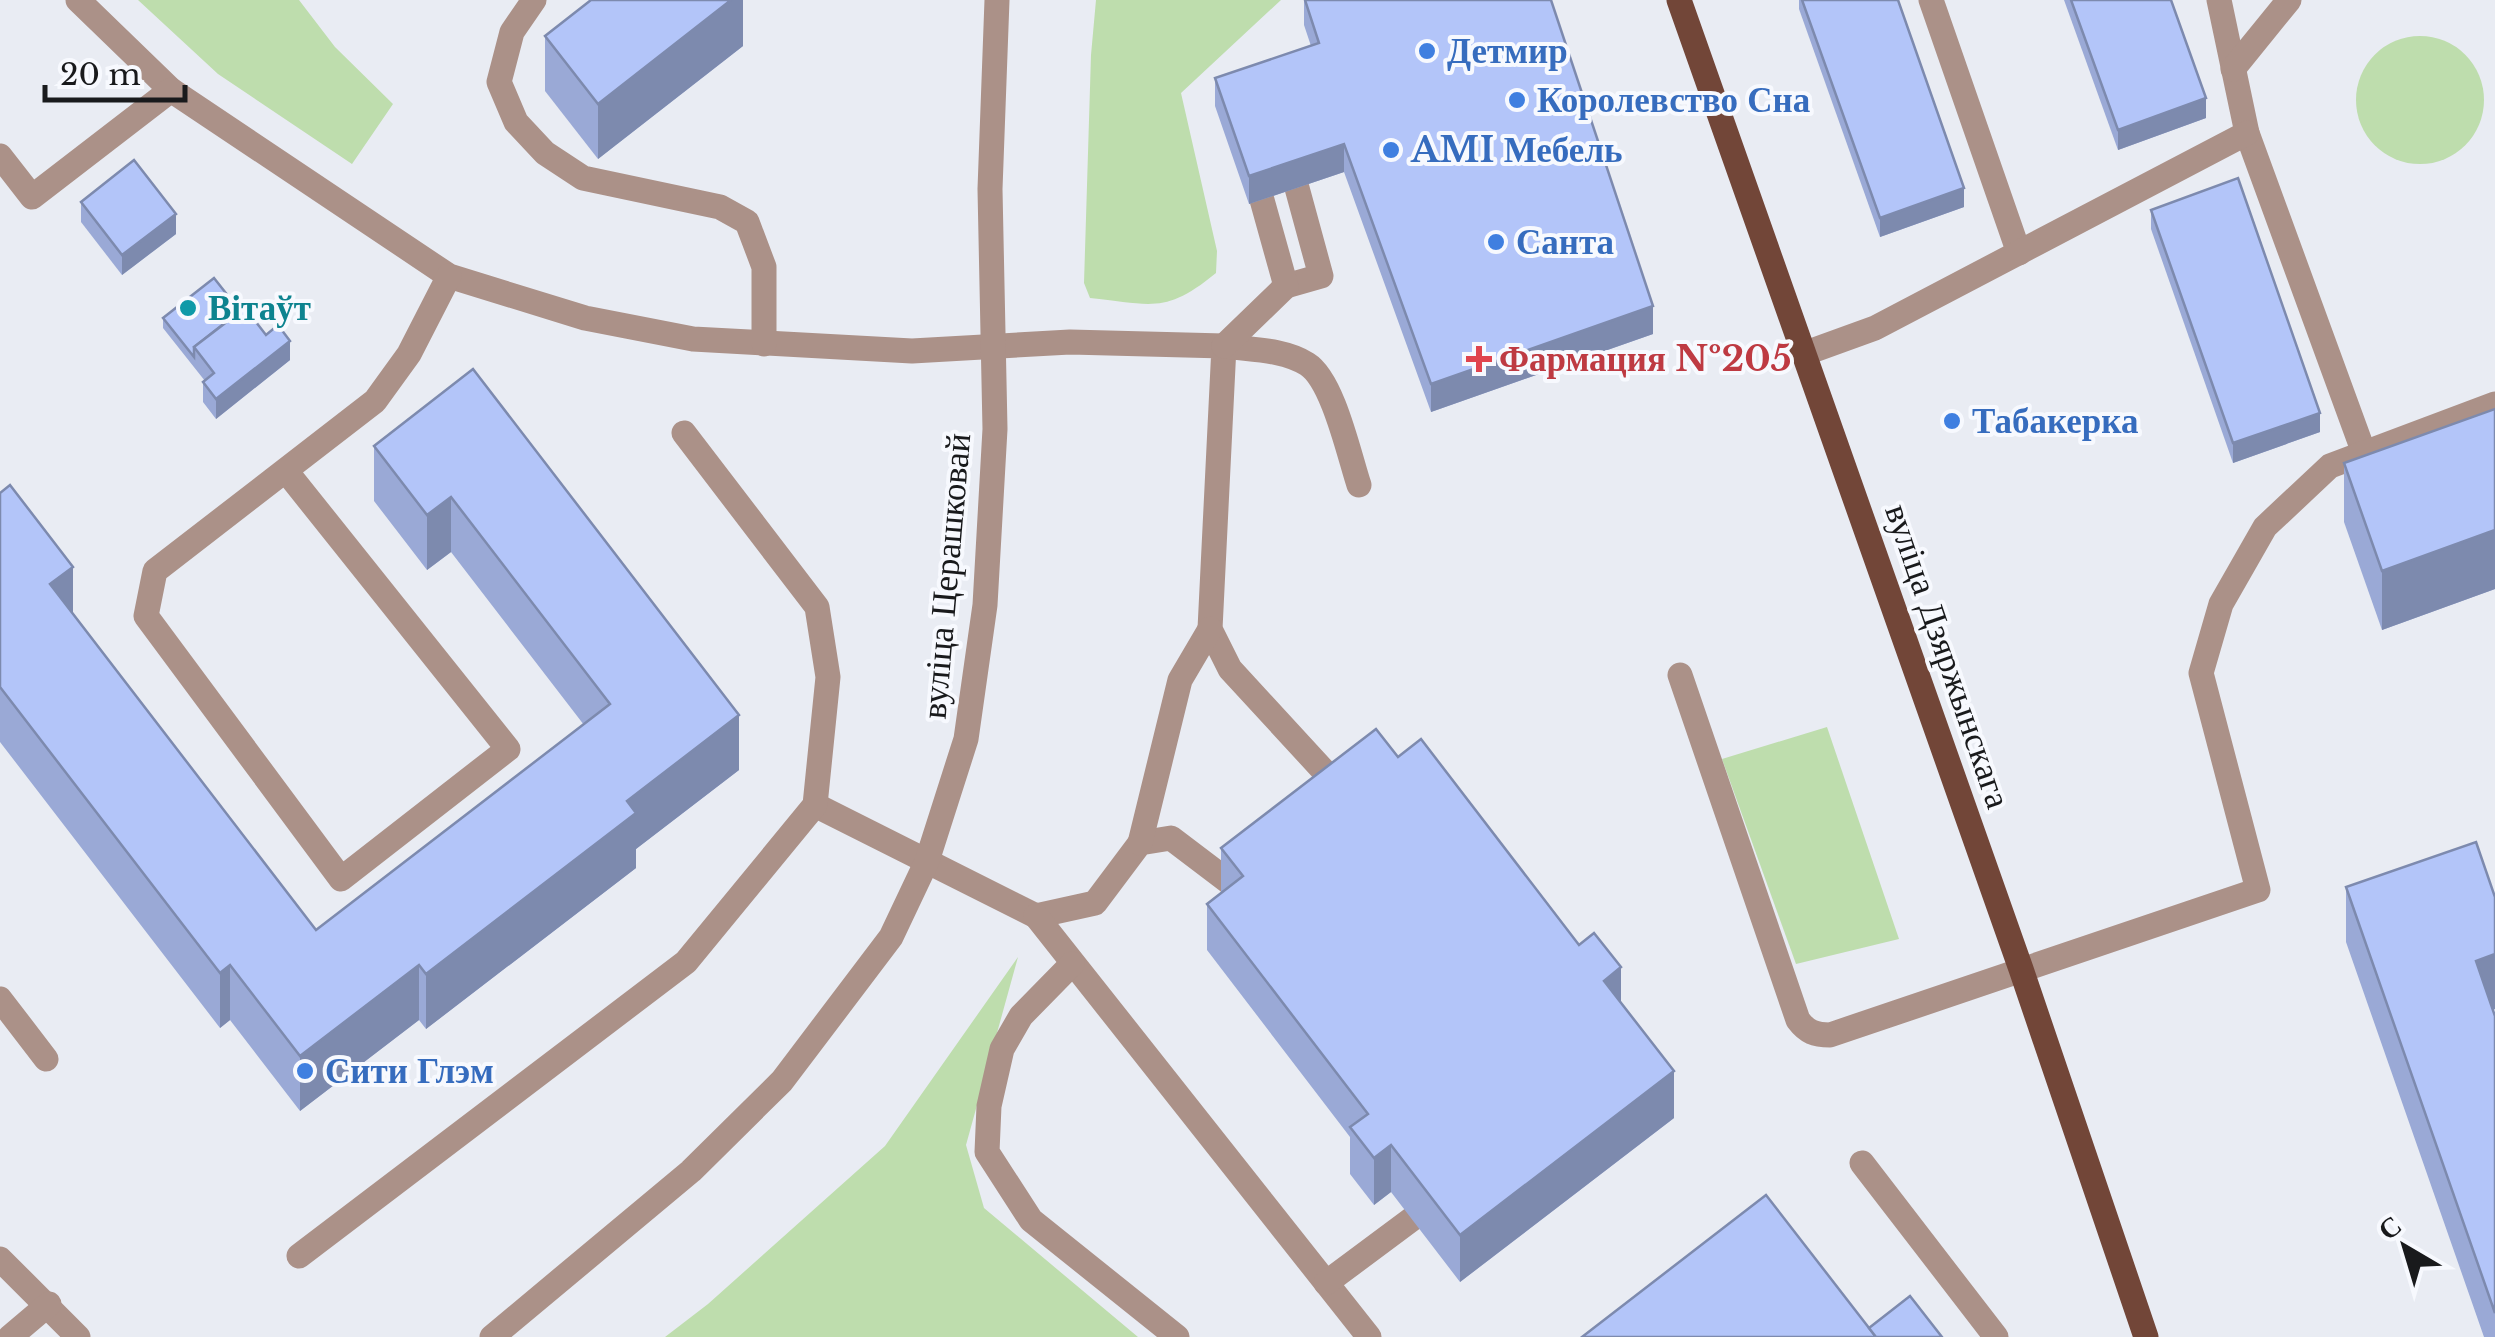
<svg xmlns="http://www.w3.org/2000/svg" width="2495" height="1337" font-family="'Libre Baskerville',serif">
<style>
.green{fill:#beddad}
.lines{fill:none;stroke-linecap:round;stroke-linejoin:round}
.minor{stroke:#ab9188;stroke-width:25}
.major{stroke:#724638;stroke-width:25}
.wall{fill:#9aa9d6}
.shaded-wall{fill:#7d8aae}
.building{fill:#b3c5f9;stroke:#7d8aae;stroke-width:2.5}
.shop-dot{fill:#3f7fe0;stroke:#f7f9fe;stroke-width:4}
.culture-dot{fill:#0f9aa8;stroke:#f7f9fe;stroke-width:4}
.health-dot{fill:#e0444e;stroke:#f7f9fe;stroke-width:4}
.labels{text-anchor:middle;stroke-width:8;stroke-linejoin:round;paint-order:stroke}
.shop-label{font-size:35px;font-weight:bold;fill:#366cbe;stroke:#f7f9fe;text-anchor:start}
.culture-label{font-size:35px;font-weight:bold;fill:#0d838f;stroke:#f7f9fe;text-anchor:start}
.health-label{font-size:35px;font-weight:bold;fill:#be3a42;stroke:#f7f9fe;text-anchor:start}
.street-label{font-size:35px;fill:#191a1c;stroke:#f7f9fe}
</style>
<rect width="100%" height="100%" fill="#e9ecf3"/>
<!-- green -->
<g class="green">
<path d="M138 0H299L335 47 393 104 352 164 218 74Z"/>
<path d="M1096 0H1281L1181 93 1217 251 1216 273C1165 315 1151 304 1090 298L1084 283 1091 55Z"/>
<circle cx="2420" cy="100" r="64"/>
<path d="M1827 727 1899 939 1796 964 1722 759Z"/>
<path d="M1018 957 966 1145 984 1208 1138 1337H665L708 1304 885 1146Z"/>
</g>
<g class="lines">
<!-- minor -->
<g class="minor">
<path d="M78 0 171 90 449 276 585 318 693 339 912 351 1070 342 1224 346 1210 629 1230 669 1345 794"/>
<path d="M534 0 512 32 499 82 516 122 545 153 583 178 720 207 747 222 764 267V344"/>
<path d="M1931 0 2019 253"/>
<path d="M2219 0 2247 133 2364 453"/>
<path d="M2233 69 2289 0"/>
<path d="M0 156 32 197 171 90"/>
<path d="M1286 286 1321 276 1297 188"/>
<path d="M1224 346C1251 350 1283 349 1307 364 1333 380 1349 455 1359 485"/>
<path d="M1224 346 1286 286 1262 200"/>
<path d="M1806 353 1875 328 2247 133"/>
<path d="M286 471 508 749 341 879 146 616 155 571 375 401 409 354 449 276"/>
<path d="M1680 675 1798 1020C1807 1032 1815 1035 1830 1035L2258 890 2201 673 2221 604 2265 527 2330 466 2495 404"/>
<path d="M815 805 1036 916 1095 903 1140 843 1171 838 1233 885"/>
<path d="M1140 843 1180 680 1210 629"/>
<path d="M1036 916 1369 1337"/>
<path d="M1072 964 1021 1016 1002 1049 989 1106 987 1152 1031 1220 1177 1337"/>
<path d="M0 999 46 1059"/>
<path d="M1862 1163 1996 1337"/>
<path d="M299 1256 686 962 815 805 828 677 817 607 684 433"/>
<path d="M0 1259 78 1337"/>
<path d="M1326 1283 1412 1219"/>
<path d="M10 1337 49 1304"/>
<path d="M492 1337 691 1171 782 1081 891 937 927 861 966 739 985 605 995 429 990 189 997 0"/>
</g>
<!-- major -->
<path class="major" d="M1679 0 2021 969 2146 1337"/>
</g>
<!-- wall -->
<g class="wall">
<path d="M743 0V46L598 159 545 91V36Z"/>
<path d="M1304 0H1551L1653 334 1431 412 1344 172 1249 204 1215 106V78L1311 46 1304 25Z"/>
<path d="M1799 0H1898L1964 207 1880 237 1799 9Z"/>
<path d="M2064 0H2171L2206 118 2118 150Z"/>
<path d="M81 202 176 234 122 275 81 222Z"/>
<path d="M2151 210 2320 432 2233 463 2151 229Z"/>
<path d="M240 311 290 360 216 419 203 402V382L205 381 163 328V318Z"/>
<path d="M473 369 739 770 636 849V868L426 1029 419 1020 300 1111 230 1020 220 1028 0 742V493L73 613 316 930 584 725 451 552 427 570 374 501V446Z"/>
<path d="M2495 409V589L2382 630 2344 522V463Z"/>
<path d="M1398 757 1621 1003 1674 1118 1460 1282 1391 1192 1374 1205 1350 1174V1137L1207 950V904L1221 893V848Z"/>
<path d="M2346 887 2495 897V1009L2493 1010 2495 1016V1337H2484L2346 942Z"/>
</g>
<!-- shaded-wall -->
<g class="shaded-wall">
<path d="M731 0H743V46L598 159V104Z"/>
<path d="M2206 98V118L2118 150V130Z"/>
<path d="M1344 144V172L1249 204V176Z"/>
<path d="M1964 188V207L1880 237V218Z"/>
<path d="M176 214V234L122 275V255Z"/>
<path d="M1653 306V334L1431 412V384Z"/>
<path d="M290 341V360L216 419V399Z"/>
<path d="M2320 413V432L2233 463V443Z"/>
<path d="M451 497V552L427 570V515Z"/>
<path d="M2495 530V589L2382 630V571Z"/>
<path d="M73 567V622L50 584Z"/>
<path d="M739 715V770L636 849V868L426 1029V974L627 801Z"/>
<path d="M2495 954V1009L2476 1016V961Z"/>
<path d="M230 965V1020L220 1028V973Z"/>
<path d="M419 965V1020L300 1111V1056Z"/>
<path d="M1621 967V1014L1604 981Z"/>
<path d="M1674 1071V1118L1460 1282V1235Z"/>
<path d="M1391 1145V1192L1374 1205V1158Z"/>
</g>
<!-- building -->
<g class="building">
<path d="M591 0H731L598 104 545 36Z"/>
<path d="M1305 0H1551L1653 306 1431 384 1344 144 1249 176 1215 78 1319 43Z"/>
<path d="M1802 0H1898L1964 188 1880 218Z"/>
<path d="M2071 0H2171L2206 98 2118 130Z"/>
<path d="M134 160 176 214 122 255 81 202Z"/>
<path d="M2238 178 2320 413 2233 443 2151 210Z"/>
<path d="M214 278 240 311 194 347V357L163 318Z"/>
<path d="M245 308 266 335 278 325 290 341 216 399 203 382 214 373 194 347Z"/>
<path d="M473 369 739 715 627 801 636 813 426 974 419 965 300 1056 230 965 220 973 0 687V493L10 485 73 567 50 584 316 930 610 704 451 497 427 515 374 446Z"/>
<path d="M2495 409V530L2382 571 2344 463Z"/>
<path d="M1376 729 1398 757 1421 739 1579 945 1594 933 1621 967 1604 981 1674 1071 1460 1235 1391 1145 1374 1158 1350 1127 1368 1114 1207 904 1243 876 1221 848Z"/>
<path d="M2476 842 2495 897V954L2476 961 2495 1016V1313L2346 887Z"/>
<path d="M1766 1195 1876 1337H1582Z"/>
<path d="M1910 1296 1942 1337H1876L1869 1328Z"/>
</g>
<!-- markers -->
<g class="shop-dot">
<circle cx="1427" cy="51" r="10"/>
<circle cx="1517" cy="100" r="10"/>
<circle cx="1391" cy="150" r="10"/>
<circle cx="1496" cy="242" r="10"/>
<circle cx="1952" cy="421" r="10"/>
<circle cx="305" cy="1071" r="10"/>
</g>
<circle class="culture-dot" cx="188" cy="308" r="10"/>
<path class="health-dot" d="M1474 344h10v10h10v10h-10v10h-10v-10h-10v-10h10z"/>
<g class="labels">
<!-- shop labels -->
<g class="shop-label">
<text x="1447" y="63">Детмир</text>
<text x="1537" y="112">Королевство Сна</text>
<text x="1411" y="162">AMI Мебель</text>
<text x="1516" y="254">Санта</text>
<text x="1972" y="433">Табакерка</text>
<text x="325" y="1083">Сити Глэм</text>
</g>
<!-- culture labels -->
<g class="culture-label">
<text x="208" y="320">Вітаўт</text>
</g>
<!-- health labels -->
<g class="health-label">
<text x="1499" y="371">Фармация №205</text>
</g>
<!-- street labels -->
<g class="street-label">
<text transform="translate(946 576) rotate(-85)" y="12">вуліца Церашковай</text>
<text transform="translate(1948 656) rotate(71)" y="12">вуліца Дзяржынскага</text>
</g>
</g>
<!-- north arrow -->
<g transform="translate(2405 1247) rotate(322)" stroke="#f7f9fe" stroke-width="8" paint-order="stroke">
<path d="M0-8L18 38L0 25L-18 38Z" fill="#191a1c"/>
<text y="-15" font-size="28" font-weight="bold" text-anchor="middle" fill="#191a1c">С</text>
</g>
<!-- scale -->
<path d="M45 85v15h140v-15" fill="none" stroke="#191a1c" stroke-width="5"/>
<text x="60" y="85" font-size="30" fill="#191a1c" stroke="#f7f9fe" stroke-width="8" paint-order="stroke">20 m</text>
</svg>
